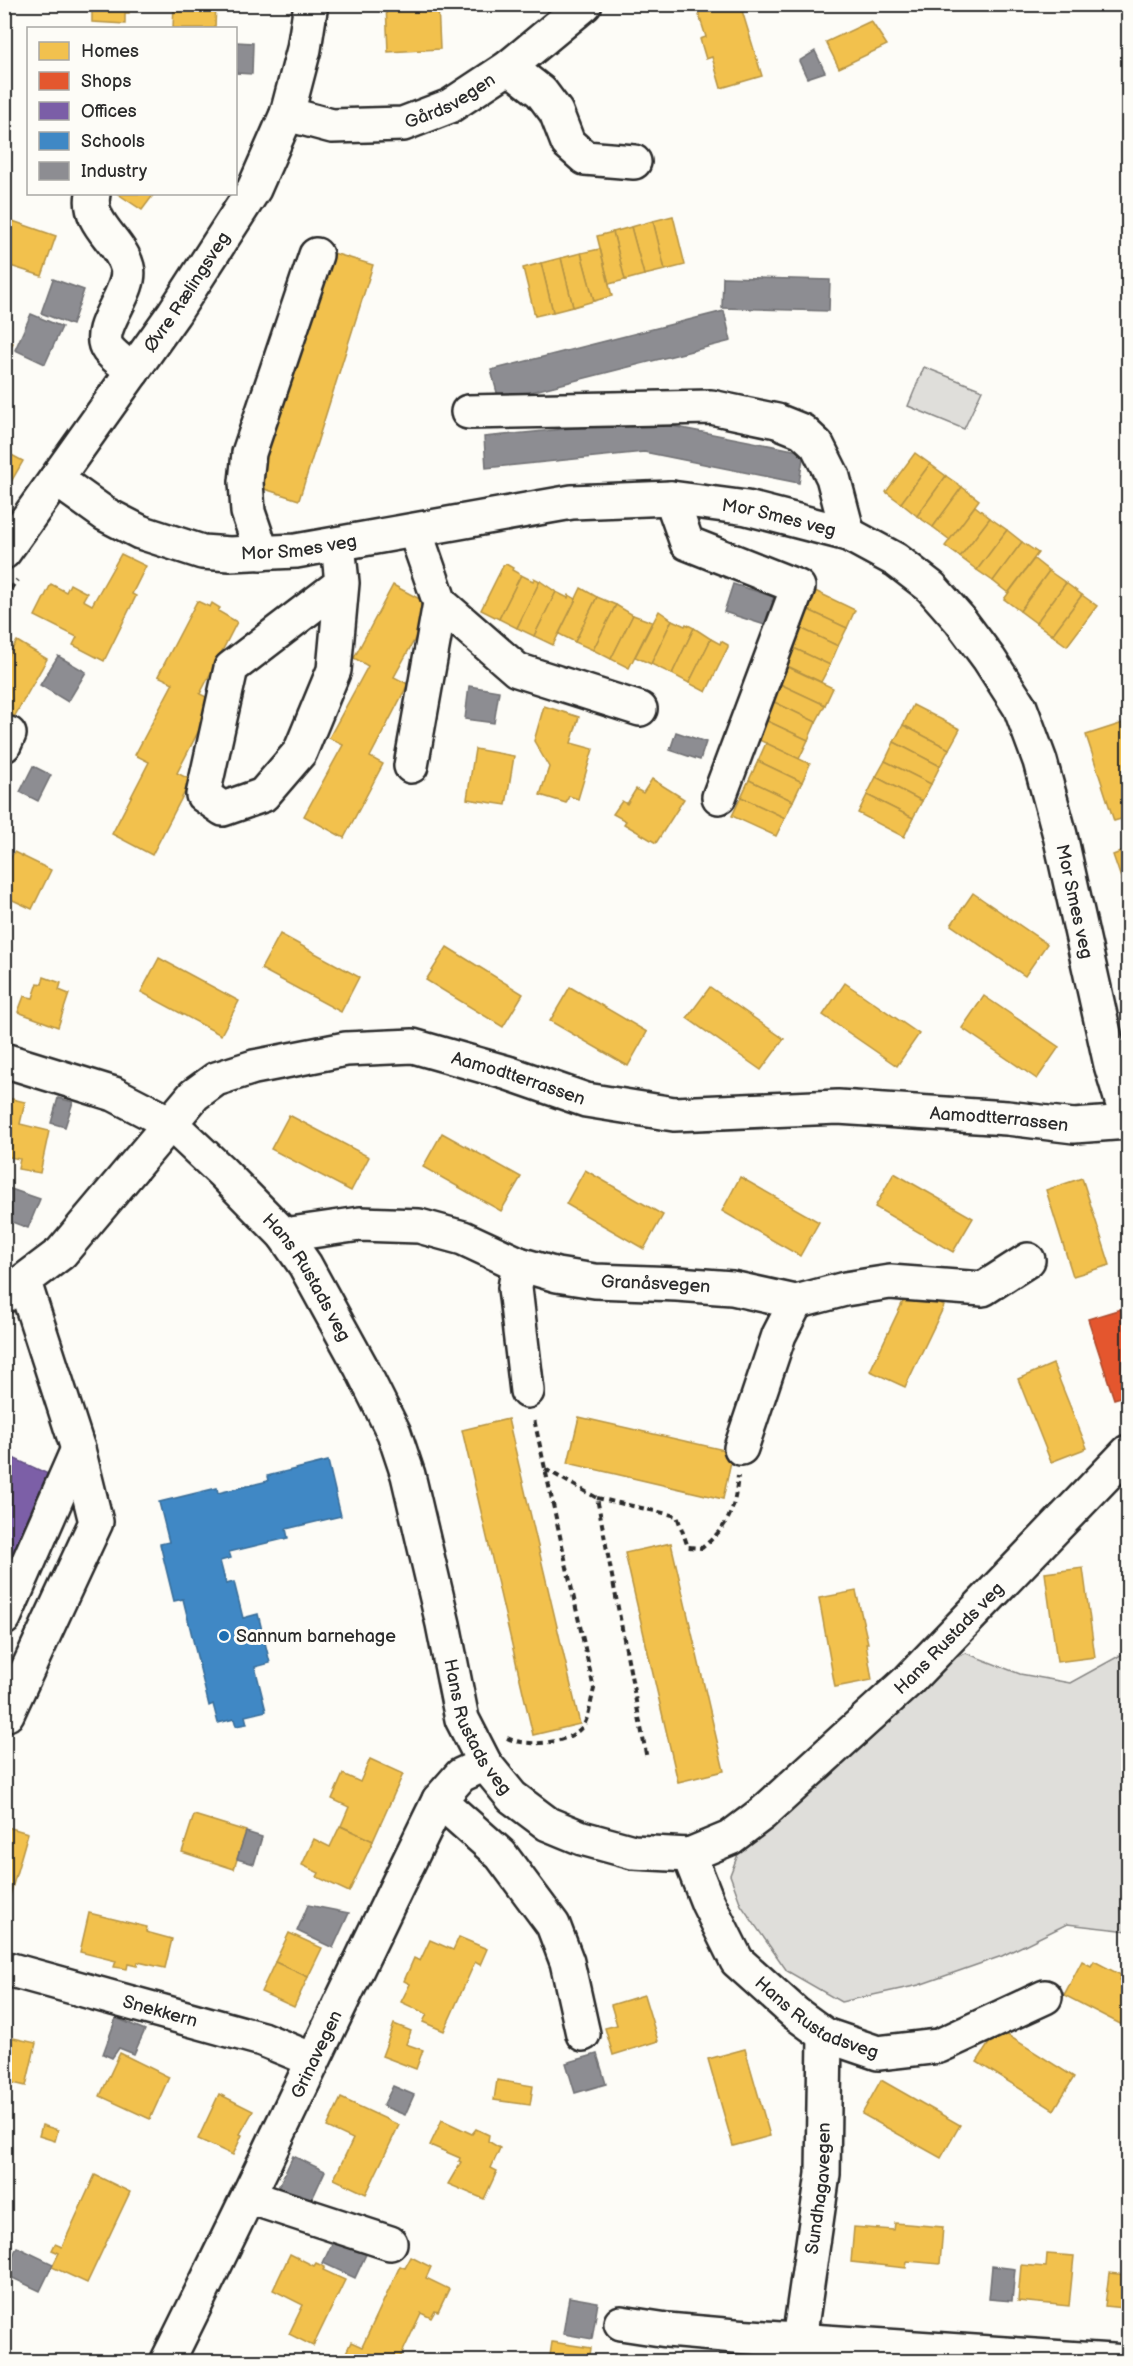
<svg xmlns="http://www.w3.org/2000/svg" width="1133" height="2366" font-family="'Balsamiq Sans',sans-serif">
<style>
.green{fill:#dfdeda;stroke:#858482;stroke-width:1.5}
.homes{fill:#f2c14e;stroke:#b69444;stroke-width:1.5}
.shops{fill:#e4572e;stroke:#ac4a2d;stroke-width:1.5}
.offices{fill:#7b5ea7;stroke:#634f82;stroke-width:1.5}
.schools{fill:#3f88c5;stroke:#396c97;stroke-width:1.5}
.industry{fill:#8d8d92;stroke:#707073;stroke-width:1.5}
.lines{fill:none;stroke-linecap:round;stroke-linejoin:round}
.minor-casing{stroke:#2b2b2b;stroke-width:38}
.major-casing{stroke:#2b2b2b;stroke-width:38}
.path{stroke:#2b2b2b;stroke-width:4;stroke-dasharray:6 4.5;stroke-linecap:butt}
.minor{stroke:#fdfcf7;stroke-width:33}
.major{stroke:#fdfcf7;stroke-width:33}
.poi-dot{fill:#1f6fb2;stroke:#fdfcf7;stroke-width:2}
.labels{text-anchor:middle;stroke-width:6;stroke-linejoin:round;paint-order:stroke}
.street-label{font-size:18px;fill:#2b2b2b;stroke:#fdfcf7}
.poi-label{font-size:18px;fill:#2b2b2b;stroke:#fdfcf7;text-anchor:start}
</style>
<rect width="100%" height="100%" fill="#fdfcf7"/>
<filter id="ink" filterUnits="userSpaceOnUse"><feTurbulence type="fractalNoise" baseFrequency=".0167" numOctaves="2"/><feDisplacementMap in="SourceGraphic" scale="12" xChannelSelector="R" yChannelSelector="G"/><feConvolveMatrix kernelMatrix="1 2 1 2 8 2 1 2 1" color-interpolation-filters="sRGB"/></filter>
<g filter="url(#ink)">
<!-- green -->
<g class="green">
<path d="M924 367 982 390 964 429 908 406Z"/>
<path d="M1128 1651V1931L1067 1924 1002 1956 919 1985 841 2002 787 1971 741 1905 730 1875 751 1821 910 1676 966 1653 1020 1674 1070 1683Z"/>
</g>
<!-- homes -->
<g class="homes">
<path d="M90 4H129V13H125V24L92 22V11H89Z"/>
<path d="M174 4H216L215 28H173Z"/>
<path d="M386 4H438L440 49 388 52Z"/>
<path d="M724 4H740L762 76 721 88 712 57 706 59 700 39 706 37 698 12Z"/>
<path d="M871 21 887 45 839 68 826 42Z"/>
<path d="M118 194H154L142 210Z"/>
<path d="M673 216 685 265 665 270 653 221Z"/>
<path d="M4 218 56 236 42 276 4 264Z"/>
<path d="M653 221 665 270 644 275 631 227Z"/>
<path d="M631 227 644 275 625 280 613 232Z"/>
<path d="M613 232 625 280 609 284 597 236Z"/>
<path d="M600 249 612 296 594 301 581 253Z"/>
<path d="M330 252 373 265 299 500 255 486Z"/>
<path d="M581 253 594 301 573 307 561 258Z"/>
<path d="M561 258 573 307 553 312 541 263Z"/>
<path d="M541 263 553 312 535 316 523 268Z"/>
<path d="M4 338 13 343 4 357Z"/>
<path d="M4 451 23 461 4 494Z"/>
<path d="M915 453 930 464 901 503 886 492Z"/>
<path d="M930 464 946 476 917 516 901 503Z"/>
<path d="M946 476 962 487 933 527 917 516Z"/>
<path d="M962 487 979 500 950 540 933 527Z"/>
<path d="M975 506 990 518 960 557 945 546Z"/>
<path d="M990 518 1007 530 977 570 960 557Z"/>
<path d="M1007 530 1022 542 993 581 977 570Z"/>
<path d="M1022 542 1038 553 1008 593 993 581Z"/>
<path d="M121 554 146 566 132 594 136 596 104 661 73 645 77 637 35 616 51 584 66 592 70 584 87 593 83 600 92 605Z"/>
<path d="M1034 559 1049 571 1020 611 1004 599Z"/>
<path d="M506 564 513 568 512 570 521 575 499 619 481 610 503 566Z"/>
<path d="M1049 571 1066 583 1036 623 1020 611Z"/>
<path d="M521 575 533 581 534 578 540 581 517 628 499 619Z"/>
<path d="M540 581 556 592 534 636 517 628Z"/>
<path d="M1066 583 1082 595 1052 635 1036 623Z"/>
<path d="M393 585 433 606 394 677 408 684 370 757 383 764 344 838 304 816 343 745 329 738 368 666 354 658Z"/>
<path d="M581 588 597 597 575 642 559 634Z"/>
<path d="M811 589 855 610 847 628 802 607Z"/>
<path d="M556 592 568 598 569 595 576 599 553 645 534 636Z"/>
<path d="M1082 595 1097 606 1067 646 1052 635Z"/>
<path d="M597 597 616 605 593 650 575 642Z"/>
<path d="M197 601 210 607 212 603 220 608 218 611 237 622 200 694 214 701 177 773 191 780 152 855 112 834 149 762 135 755 173 683 158 676Z"/>
<path d="M616 605 633 615 611 659 593 650Z"/>
<path d="M802 607 847 628 838 646 794 625Z"/>
<path d="M659 611 672 620 651 664 635 657Z"/>
<path d="M633 615 652 622 629 668 611 659Z"/>
<path d="M672 620 685 626 686 624 694 628 672 674 651 664Z"/>
<path d="M794 625 838 646 830 665 785 644Z"/>
<path d="M694 628 711 639 689 683 672 674Z"/>
<path d="M711 639 720 644 721 641 728 645V647L706 692 689 683Z"/>
<path d="M17 641 47 659 13 719 4 714V662Z"/>
<path d="M785 644 830 665 821 682 777 661Z"/>
<path d="M788 667 833 688 825 705 780 684Z"/>
<path d="M780 684 825 705 816 722 772 701Z"/>
<path d="M772 701 816 722 808 740 763 719Z"/>
<path d="M913 705 960 729 949 749 903 725Z"/>
<path d="M544 706 579 717 571 743 593 749 578 799 569 796 566 803 540 795 549 767 534 741Z"/>
<path d="M763 719 808 740 799 759 755 738Z"/>
<path d="M1123 723 1128 739V817L1114 821 1086 735Z"/>
<path d="M903 725 949 749 940 766 894 742Z"/>
<path d="M894 742 940 766 931 784 885 761Z"/>
<path d="M766 743 810 764 802 782 758 761Z"/>
<path d="M475 749 514 756 506 805 467 799Z"/>
<path d="M758 761 802 782 793 801 749 780Z"/>
<path d="M885 761 931 784 922 801 876 777Z"/>
<path d="M876 777 922 801 913 818 867 795Z"/>
<path d="M652 779 684 799 656 843 624 824 626 821 613 814 622 801 627 804 636 789 643 793Z"/>
<path d="M749 780 793 801 785 818 741 797Z"/>
<path d="M867 795 913 818 904 837 858 813Z"/>
<path d="M741 797 785 818 776 836 732 816Z"/>
<path d="M1128 849V898L1113 855Z"/>
<path d="M14 852 51 870 32 909 4 896V871Z"/>
<path d="M973 893 1047 944 1025 976 951 925Z"/>
<path d="M280 934 359 977 341 1012 261 969Z"/>
<path d="M447 947 523 994 503 1027 426 980Z"/>
<path d="M159 958 239 1001 221 1035 141 992Z"/>
<path d="M44 977 61 983 59 990 69 994 58 1027 18 1012 24 996 33 998 38 983 42 984Z"/>
<path d="M845 983 919 1034 897 1066 823 1015Z"/>
<path d="M570 987 647 1032 628 1066 550 1021Z"/>
<path d="M710 987 784 1039 761 1070 687 1018Z"/>
<path d="M984 996 1059 1047 1037 1079 962 1028Z"/>
<path d="M4 1097 25 1102 20 1124 49 1131 40 1173 18 1169 20 1159 4 1156Z"/>
<path d="M289 1115 369 1157 351 1191 271 1149Z"/>
<path d="M442 1133 521 1177 501 1211 423 1167Z"/>
<path d="M585 1170 663 1215 644 1249 566 1204Z"/>
<path d="M894 1173 973 1218 953 1252 875 1207Z"/>
<path d="M740 1177 819 1222 800 1256 722 1211Z"/>
<path d="M1082 1178 1110 1265 1073 1276 1046 1190Z"/>
<path d="M909 1289 944 1306 905 1387 870 1371Z"/>
<path d="M1053 1364 1087 1448 1051 1462 1018 1379Z"/>
<path d="M579 1417 733 1452 723 1499 568 1463Z"/>
<path d="M508 1419 580 1724 533 1735 462 1430Z"/>
<path d="M671 1543 724 1771 678 1782 625 1553Z"/>
<path d="M1083 1568 1095 1657 1057 1662 1045 1573Z"/>
<path d="M856 1591 868 1643H866L872 1680 835 1687 819 1598Z"/>
<path d="M370 1759 403 1774 373 1841 341 1826 349 1807 332 1799 343 1774 360 1782Z"/>
<path d="M194 1815 246 1831 234 1869 182 1852Z"/>
<path d="M4 1826 28 1833 7 1906H4Z"/>
<path d="M340 1826 373 1841 349 1892 317 1877 319 1873 302 1865 314 1839 330 1847Z"/>
<path d="M89 1913 147 1927 146 1932 172 1939 165 1968 138 1962 137 1966 128 1964 127 1969 114 1967 116 1961 80 1952Z"/>
<path d="M289 1933 322 1948 308 1977 275 1962Z"/>
<path d="M459 1937 487 1949 480 1965 475 1962 444 2031 423 2022 427 2014 401 2002 410 1984 404 1981 414 1958 420 1961 430 1940 453 1950Z"/>
<path d="M1082 1961 1091 1966 1094 1961 1121 1975 1119 1980 1128 1985V2028L1064 1995Z"/>
<path d="M275 1962 308 1977 294 2007 261 1992Z"/>
<path d="M644 1995 658 2041 613 2055 605 2028 617 2025 611 2005Z"/>
<path d="M394 2024 411 2031 406 2044 423 2050 416 2069 382 2056Z"/>
<path d="M998 2029 1074 2077 1054 2110 977 2062Z"/>
<path d="M4 2036 36 2043 26 2086 4 2081Z"/>
<path d="M745 2049 770 2136 733 2146 708 2059Z"/>
<path d="M120 2053 169 2077 150 2119 100 2096Z"/>
<path d="M497 2080 533 2086 530 2105 494 2100Z"/>
<path d="M881 2080 960 2125 941 2158 862 2114Z"/>
<path d="M219 2094 253 2111 240 2134 242 2135 233 2155 198 2139Z"/>
<path d="M341 2098 399 2125 366 2194 334 2179 353 2139 327 2127Z"/>
<path d="M442 2120 472 2134 476 2129 489 2135 488 2141 500 2148 491 2168 497 2171 484 2199 448 2184 461 2162 459 2161 460 2158 430 2145Z"/>
<path d="M42 2125 58 2130 55 2141 39 2136Z"/>
<path d="M95 2175 130 2192 87 2283 52 2267 59 2253 52 2250 55 2244 62 2247Z"/>
<path d="M895 2223 943 2227 940 2264 907 2261 906 2268 851 2262 854 2227 894 2230Z"/>
<path d="M290 2254 314 2266 316 2263 325 2267 323 2270 345 2280 313 2346 289 2334 303 2305 273 2290Z"/>
<path d="M1047 2254 1074 2256 1069 2306 1018 2301 1021 2265 1046 2267Z"/>
<path d="M411 2257 431 2267 426 2278 449 2289 438 2312 435 2311 431 2318 421 2313 398 2362H379L373 2358 371 2362H352L344 2357 351 2342 362 2347 400 2266 405 2268Z"/>
<path d="M1127 2272 1128 2312H1123L1124 2308 1105 2306 1109 2273 1127 2275Z"/>
<path d="M552 2342 591 2348 589 2362H549Z"/>
</g>
<!-- shops -->
<path class="shops" d="M1121 1309 1128 1331V1395L1114 1399 1088 1319Z"/>
<!-- offices -->
<path class="offices" d="M4 1454 55 1477 4 1587Z"/>
<!-- schools -->
<path class="schools" d="M328 1461 341 1516 286 1529 288 1538 229 1552 231 1558 220 1561 226 1584 234 1582 243 1618 258 1614 270 1663 255 1667 266 1711 245 1716 247 1724 236 1726 234 1719 218 1723 213 1704 209 1706 183 1599 174 1601 160 1544 169 1542 159 1502 217 1488 218 1493 268 1481 267 1476Z"/>
<!-- industry -->
<g class="industry">
<path d="M236 42 253 43 252 74 236 73Z"/>
<path d="M815 51 825 72 807 78 799 61Z"/>
<path d="M723 277 830 280 829 311 722 308Z"/>
<path d="M53 279 84 290 72 325 41 313Z"/>
<path d="M724 311 731 341 499 400 491 370Z"/>
<path d="M31 314 62 327 45 364 15 350Z"/>
<path d="M646 421 804 452 799 483 644 452 486 468 484 437Z"/>
<path d="M733 584 774 597 772 601 777 603 773 614 768 613 765 625 724 612Z"/>
<path d="M58 656 86 672 68 702 40 685Z"/>
<path d="M469 686 499 691 494 723 465 719Z"/>
<path d="M676 732 706 742 700 760 670 750Z"/>
<path d="M33 766 51 775 38 801 20 792Z"/>
<path d="M58 1098 73 1102 65 1127 51 1123Z"/>
<path d="M5 1187 40 1199 28 1228 4 1219Z"/>
<path d="M246 1832 262 1837 254 1864 237 1859Z"/>
<path d="M308 1905 349 1913 333 1948 297 1931Z"/>
<path d="M116 2018 145 2030 134 2054 119 2048 112 2058 103 2054Z"/>
<path d="M597 2054 606 2084 575 2093 566 2063Z"/>
<path d="M393 2086 414 2095 405 2115 383 2106Z"/>
<path d="M293 2156 325 2171 308 2208 276 2192Z"/>
<path d="M336 2235 368 2250 355 2278 323 2263Z"/>
<path d="M17 2247 53 2264 40 2291 4 2274Z"/>
<path d="M992 2266 1015 2269 1012 2301 989 2299Z"/>
<path d="M569 2297 598 2302 592 2339 563 2334Z"/>
</g>
<g class="lines">
<!-- minor casing -->
<g class="minor-casing">
<g id="minor">
<path d="M509 67 541 92 556 112 568 143 585 158 634 162"/>
<path id="s1" d="M287 114 332 126 403 124 450 106 509 67 585 4"/>
<path d="M93 194C87 224 120 240 127 267 134 292 93 328 108 349 114 357 125 364 133 371"/>
<path d="M468 412 711 407 777 421 802 431 817 445 833 477 848 534"/>
<path id="s2" d="M56 479 105 514 140 532 202 552 230 554 296 551 572 502 671 498 747 508 848 534 896 560 931 587 960 620 989 659 1020 707 1040 761 1060 835 1111 1065 1128 1121"/>
<path d="M671 498 687 543 798 587 719 797"/>
<path d="M415 531 440 603 517 670 640 709"/>
<path d="M338 544 342 583 334 670 300 752 263 795 223 809 203 795 231 668 342 583"/>
<path d="M262 553 248 512 246 482 249 453 316 255"/>
<path d="M4 745 9 734"/>
<path d="M411 766 440 603"/>
<path id="s3" d="M4 1060 114 1094 170 1123 222 1172 284 1235 305 1265 361 1367 394 1433 408 1475 443 1624 462 1719 485 1764 512 1797 548 1824 582 1838 633 1852 689 1855 730 1838 763 1813 909 1680 1128 1452"/>
<path id="s4" d="M284 1235 360 1224 419 1226 463 1238 519 1264 557 1275 595 1281 677 1284 732 1288 796 1302 845 1289 890 1282 983 1289 1028 1260"/>
<path d="M519 1264 515 1288 527 1391"/>
<path id="s5" d="M4 1296 61 1253 194 1095 216 1079 254 1067 346 1049 413 1046 508 1073 586 1100 674 1114 838 1107 1007 1118 1074 1126 1128 1122"/>
<path d="M741 1448 779 1335 796 1302"/>
<path d="M4 1618 78 1449"/>
<path d="M4 1714H7L96 1522 78 1449 24 1282"/>
<path d="M439 1800 501 1855 553 1925 567 1962 583 2034"/>
<path id="s6" d="M689 1855 708 1903 737 1961 795 2013 825 2035 878 2053 939 2046 1045 1997"/>
<path id="s7" d="M4 1968 262 2039 313 2060"/>
<path d="M249 2197 390 2243"/>
<path d="M621 2323 667 2330 735 2336 1127 2362"/>
<path id="s8" d="M799 2340 823 2174 825 2035"/>
<path id="s9" d="M167 2362C260 2176 347 1987 439 1800L461 1775 485 1764"/>
</g>
</g>
<!-- major casing -->
<g class="major-casing">
<g id="major">
<path id="s10" d="M4 552 174 313 254 189 287 114 304 49 311 4"/>
</g>
</g>
<!-- path -->
<g class="path">
<path d="M4 598 17 580"/>
<path d="M545 1469 597 1498 647 1759"/>
<path d="M597 1498 677 1516 688 1547 702 1548C730 1524 734 1512 738 1476"/>
<path d="M507 1738C527 1747 568 1745 583 1726 589 1718 591 1700 594 1689L534 1419"/>
</g>
<!-- minor -->
<use href="#minor" class="minor"/>
<!-- major -->
<use href="#major" class="major"/>
</g>
</g>
<!-- markers -->
<circle class="poi-dot" cx="224" cy="1636" r="6"/>
<g class="labels">
<!-- street labels -->
<g class="street-label">
<text dy="6" stroke="none"><textPath href="#s1" startOffset="170">Gårdsvegen</textPath></text>
<text dy="6" stroke="none"><textPath href="#s10" startOffset="318">Øvre Rælingsveg</textPath></text>
<text dy="6" stroke="none"><textPath href="#s2" startOffset="748">Mor Smes veg</textPath></text>
<text dy="6" stroke="none"><textPath href="#s2" startOffset="262">Mor Smes veg</textPath></text>
<text dy="6" stroke="none"><textPath href="#s2" startOffset="1270">Mor Smes veg</textPath></text>
<text dy="6" stroke="none"><textPath href="#s5" startOffset="616">Aamodtterrassen</textPath></text>
<text dy="6" stroke="none"><textPath href="#s5" startOffset="1102">Aamodtterrassen</textPath></text>
<text dy="6" stroke="none"><textPath href="#s3" startOffset="386">Hans Rustads veg</textPath></text>
<text dy="6" stroke="none"><textPath href="#s4" startOffset="382">Granåsvegen</textPath></text>
<text dy="6" stroke="none"><textPath href="#s3" startOffset="1484">Hans Rustads veg</textPath></text>
<text dy="6" stroke="none"><textPath href="#s3" startOffset="872">Hans Rustads veg</textPath></text>
<text dy="6" stroke="none"><textPath href="#s7" startOffset="162">Snekkern</textPath></text>
<text dy="6" stroke="none"><textPath href="#s6" startOffset="216">Hans Rustadsveg</textPath></text>
<text dy="6" stroke="none"><textPath href="#s9" startOffset="342">Grinavegen</textPath></text>
<text dy="6" stroke="none"><textPath href="#s8" startOffset="153">Sundhagavegen</textPath></text>
</g>
<!-- poi labels -->
<g class="poi-label">
<text x="236" y="1642">Sannum barnehage</text>
</g>
</g>
<!-- margin -->
<rect width="1133" height="2366" fill="none" stroke="#fdfcf7" stroke-width="24"/>
<rect x="12" y="12" width="1109" height="2342" fill="none" stroke="#2b2b2b" stroke-width="2" filter="url(#ink)"/>
<!-- legend -->
<rect x="27" y="27" width="210" height="168" fill="#fdfcf7" stroke="#a9a8a5" stroke-width="1.5"/>
<rect x="39" y="42" width="30" height="18" fill="#f2c14e" stroke="#a9a8a5" stroke-width="1.5"/>
<text x="81" y="57" font-size="18" fill="#2b2b2b">Homes</text>
<rect x="39" y="72" width="30" height="18" fill="#e4572e" stroke="#a9a8a5" stroke-width="1.5"/>
<text x="81" y="87" font-size="18" fill="#2b2b2b">Shops</text>
<rect x="39" y="102" width="30" height="18" fill="#7b5ea7" stroke="#a9a8a5" stroke-width="1.5"/>
<text x="81" y="117" font-size="18" fill="#2b2b2b">Offices</text>
<rect x="39" y="132" width="30" height="18" fill="#3f88c5" stroke="#a9a8a5" stroke-width="1.5"/>
<text x="81" y="147" font-size="18" fill="#2b2b2b">Schools</text>
<rect x="39" y="162" width="30" height="18" fill="#8d8d92" stroke="#a9a8a5" stroke-width="1.5"/>
<text x="81" y="177" font-size="18" fill="#2b2b2b">Industry</text>
</svg>
